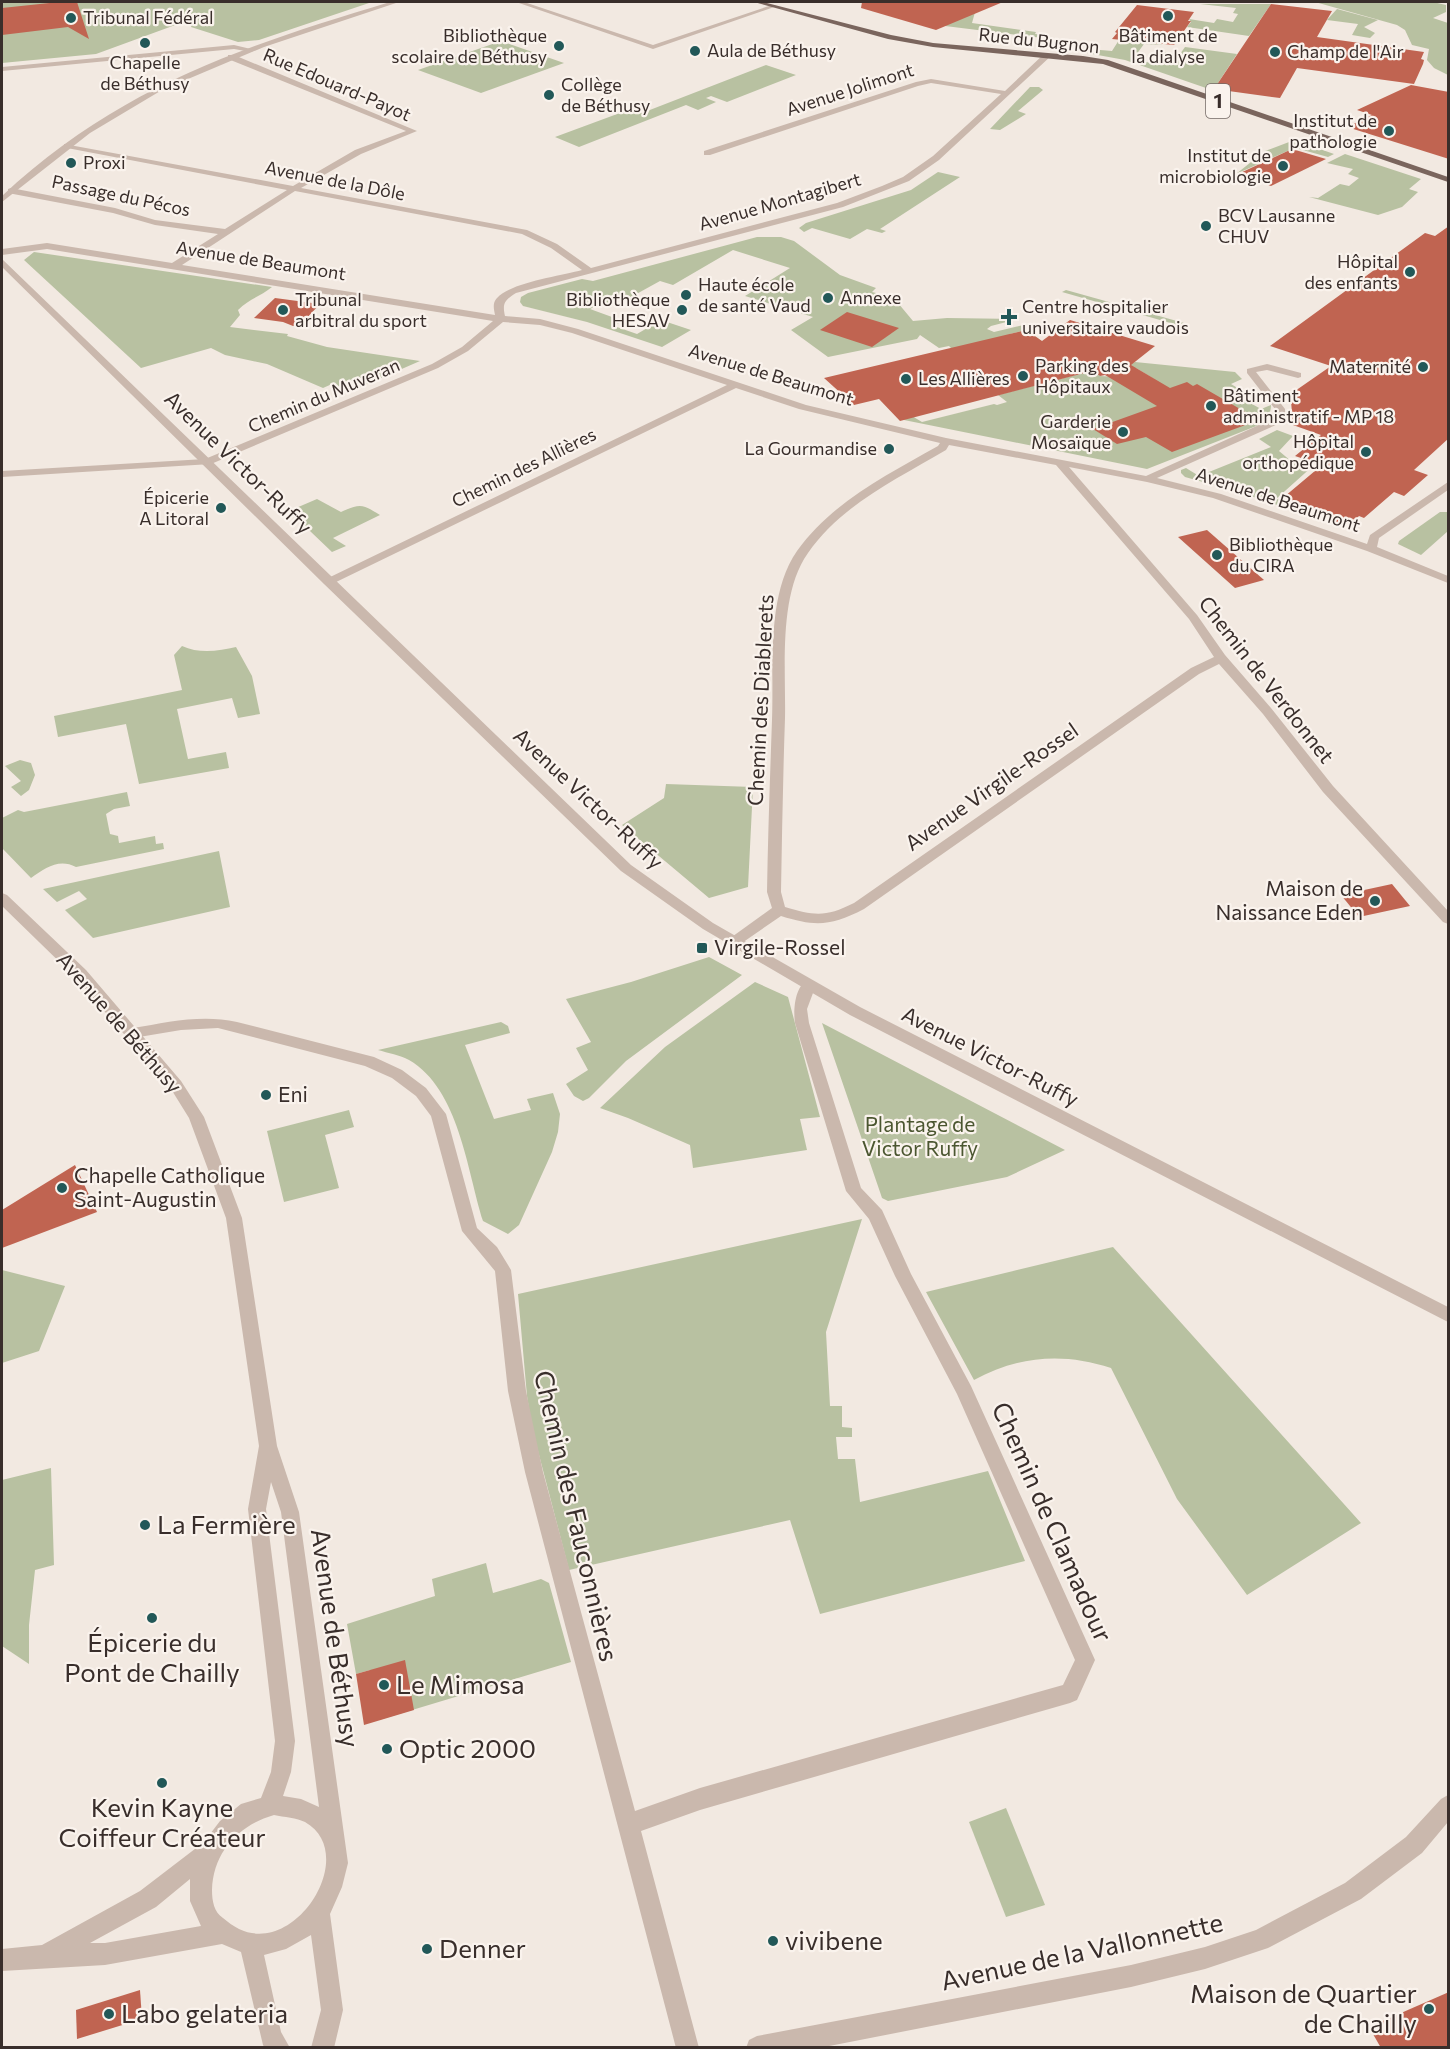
<svg xmlns="http://www.w3.org/2000/svg" width="1450" height="2049" font-family="Commissioner,sans-serif">
<style>
.green{fill:#b8c1a1}
.building{fill:#c06451}
.lines{fill:none;stroke-linecap:round;stroke-linejoin:round}
.minor{fill:#cab8ad;fill-rule:evenodd}
.tertiary{fill:#cab8ad;fill-rule:evenodd}
.primary{fill:#7a655d;fill-rule:evenodd}
.poi-dot{fill:#225858;stroke:#faf3ed;stroke-width:2}
.labels{text-anchor:middle;stroke-width:4.5;stroke-linejoin:round;paint-order:stroke}
.far-poi-label{font-size:18px;fill:#392e2b;stroke:#faf3ed;text-anchor:start}
.far-street-label{font-size:18px;fill:#392e2b;stroke:#faf3ed}
.shield{fill:#faf3ed;stroke:#736965;stroke-width:1.5}
.shield-label{font-size:20px;font-weight:bold;fill:#392e2b}
.street-label{font-size:21px;fill:#392e2b;stroke:#faf3ed}
.poi-label{font-size:21px;fill:#392e2b;stroke:#faf3ed;text-anchor:start}
.park-label{font-size:21px;fill:#4b5630;stroke:#faf3ed}
.near-street-label{font-size:26px;fill:#392e2b;stroke:#faf3ed}
.near-poi-label{font-size:26px;fill:#392e2b;stroke:#faf3ed;text-anchor:start}
</style>
<rect width="100%" height="100%" fill="#f2e9e1"/>
<!-- green -->
<g class="green">
<path d="M2 2H372L259 40 238 42 191 27 192 24H178L96 54 2 63Z"/>
<path d="M977 2H985L977 5 972 23 1036 32 1035 34 1045 35 1043 38 945 26 937 18Z"/>
<path d="M1315 2H1433L1446 5V12L1433 18 1448 23V75L1434 68 1427 60 1429 49 1412 45 1405 30 1397 25Z"/>
<path d="M1200 4H1271L1249 36 1187 27 1191 22 1189 19 1214 23 1217 19 1233 22 1238 14 1233 13 1236 8Z"/>
<path d="M1337 9 1378 20 1364 27 1375 33 1370 38 1352 35 1358 24 1327 20Z"/>
<path d="M1119 40 1164 45 1144 44 1133 59 1160 65 1165 52 1180 54 1185 47 1237 54 1214 89 1206 88 1125 60 1076 51 1077 48 1112 51Z"/>
<path d="M501 41 564 63 481 93 418 70Z"/>
<path d="M766 65 796 75 727 102 711 96 706 98 716 102 698 110 686 105 579 147 555 137 628 110 642 113Z"/>
<path d="M1030 87H1039L1043 90 1018 111 1026 114 1000 130 990 129Z"/>
<path d="M1297 139 1321 146 1317 148 1334 154 1328 157 1292 147V149L1236 174 1265 151Z"/>
<path d="M1345 154 1421 179 1409 189 1418 192 1402 207 1378 215 1309 197 1318 198 1340 184 1349 186 1359 178 1348 174 1353 169 1327 163Z"/>
<path d="M938 172 960 177 880 229 886 231 882 233 867 229 850 239 812 228 804 232 799 228 806 223 911 190Z"/>
<path d="M757 237H781L794 241 840 275 876 288 872 292 892 297 901 302 898 303 913 321 947 318 1018 319 991 326 987 329 994 332 1032 323 1026 330 1010 334 1017 340 1035 336 1056 352 951 348 949 346 939 348 920 335 917 339 828 357 791 330 813 317 745 296 790 268 733 250 673 285 660 281 631 297 623 295 599 308 594 307 590 309 623 321 614 326 637 334 661 320 691 330 662 347 587 322 523 306 520 302 521 297 528 293 582 279 593 281Z"/>
<path d="M34 252 272 287C261 296 249 299 238 310L240 315 230 327 288 334 287 336 327 347 420 361 349 392 332 384 323 388 267 364 225 355 211 348 141 368 24 260Z"/>
<path d="M1066 290 1184 323 1181 326 1062 292Z"/>
<path d="M1135 362 1235 372 1242 379 1231 384 1249 395 1241 398 1261 409 1271 405C1271 415 1266 419 1259 425L1147 469 899 419 912 416 922 422 994 404 997 405 1007 402 998 395 1091 371 1100 376 1154 379 1136 368 1130 370 1127 365Z"/>
<path d="M1277 430 1293 436 1279 451 1291 461 1294 458 1314 465 1276 499 1281 500 1279 503 1319 517H1313L1239 492 1185 477 1181 473V470L1186 468 1199 476 1271 447 1259 439Z"/>
<path d="M317 499 341 512C361 503 362 504 380 515L333 538 346 546 332 552 289 511Z"/>
<path d="M1440 512H1448V531L1421 555 1398 544 1399 541Z"/>
<path d="M182 646C199 654 219 651 236 647L252 676 260 714 238 718 232 698 177 709 188 759 226 752 229 768 139 784 126 724 58 737 54 716 182 690 174 655Z"/>
<path d="M20 760 31 763 35 775 29 790 21 796 11 787 21 781 5 766Z"/>
<path d="M666 784 753 787 748 887 709 898 622 825 664 798Z"/>
<path d="M127 792 130 806 114 809 106 814 110 834 118 836 119 843 155 836 156 844 163 843 164 849 76 867C59 858 45 868 31 878L2 848V818L18 810 24 812Z"/>
<path d="M219 851 230 907 93 938 65 910 87 899 79 891 57 902 43 889Z"/>
<path d="M709 957 742 975 626 1061 589 1098 583 1101 574 1096 566 1084 588 1070 576 1048 591 1042 566 999 631 982Z"/>
<path d="M755 982 788 997 820 1117 800 1119 807 1150 693 1168 690 1145 628 1118 600 1108 665 1047Z"/>
<path d="M501 1022 508 1026 510 1033 465 1045 494 1119 531 1110 527 1099 553 1093 560 1114 558 1132 552 1152 519 1225 508 1234 483 1221C467 1170 459 1089 409 1060 400 1055 388 1053 378 1050Z"/>
<path d="M822 1023 1065 1150 1007 1177 888 1201 882 1198 880 1192Z"/>
<path d="M349 1110 354 1127 325 1135 339 1188 284 1202 267 1131Z"/>
<path d="M862 1219 826 1332 830 1406H842V1427L852 1428V1437H836L838 1459H855L860 1502 988 1471 1025 1561 820 1614 790 1520 569 1570 532 1428 527 1396 518 1294Z"/>
<path d="M1113 1247 1361 1523 1247 1595 1177 1499 1111 1368C1063 1352 1018 1356 974 1380L926 1292Z"/>
<path d="M2 1270 65 1286 39 1351 2 1363Z"/>
<path d="M51 1468 54 1565 35 1570 29 1625V1664L2 1646V1480Z"/>
<path d="M486 1563 493 1593 541 1579 549 1583 571 1662 379 1720 370 1670 356 1674 347 1624 435 1596 432 1579Z"/>
<path d="M1006 1808 1045 1905 1006 1917 969 1822Z"/>
</g>
<!-- building -->
<g class="building">
<path d="M59 2H77L89 39 68 27 2 35V8Z"/>
<path d="M862 2H1003L936 30 861 8Z"/>
<path d="M1271 4 1332 11 1317 37 1424 52 1421 59 1424 60 1423 64 1414 84 1297 68 1280 98 1214 89Z"/>
<path d="M1137 5 1194 12 1188 21H1191L1174 45 1112 39 1117 33 1115 32Z"/>
<path d="M1411 85 1449 92V159L1347 127 1372 115 1357 110Z"/>
<path d="M1292 149 1326 159 1271 186 1238 174Z"/>
<path d="M1449 226V438L1414 470 1428 475 1404 496 1394 492 1364 518 1359 516 1354 521 1350 520 1344 526 1278 502 1322 465 1295 456 1321 435 1293 425 1291 401 1295 391 1331 366 1270 346 1425 233 1435 236Z"/>
<path d="M275 298 320 304 301 324 293 326 283 322 254 318Z"/>
<path d="M847 312 899 328 872 347 820 330Z"/>
<path d="M1070 320 1155 346 1131 365 1170 388 1187 382 1193 386 1197 384 1259 420 1172 452 1146 437 1117 444 1093 429 1157 406 1105 375 1100 376 1092 371 900 421 879 399 854 405 824 378 1026 330 1042 341Z"/>
<path d="M1207 530 1264 580 1235 588 1178 537Z"/>
<path d="M1392 884 1410 906 1359 917 1341 895Z"/>
<path d="M75 1165 97 1212 2 1248V1210Z"/>
<path d="M405 1660 414 1710 364 1725 356 1674Z"/>
<path d="M140 1990 142 2019 77 2039 76 2010Z"/>
<path d="M1449 1992V2048H1381L1369 2027Z"/>
</g>
<g class="lines">
<!-- minor -->
<g class="minor">
<path d="M516 2H524L653 45 772 5 777 6 653 49Z"/>
<path d="M234 45 255 50 251 52 234 49 2 71V67Z"/>
<path d="M1045 53 1052 55 939 160 909 181 843 207 516 293C505 300 502 303 505 316L540 319 578 329 806 405 946 438 1146 476 1270 420 1275 409 1247 373V369L1267 364 1301 373V377L1298 378 1267 370 1256 372 1285 409V414L1278 424 1157 478 1221 494 1367 544 1370 535 1448 482V490L1379 538 1377 547 1448 576V583L1367 551 1213 498 1147 482 1069 467 1197 615 1225 655 1271 708 1333 786 1448 911V924L1443 922 1323 792 1263 714 1219 664 1199 674 864 909C831 926 816 927 781 916L739 945H729L727 942 729 939 772 908 767 892C768 834 770 777 772 720 774 668 766 595 797 551 832 502 887 475 938 446L940 443 799 409 736 388 332 584H324V580L727 385 572 333 540 325 503 322 468 351 438 368 211 464 2 477V471L205 459 432 364 462 347 493 321 47 249 2 255V249L47 243 172 263 218 234 155 225 113 213 8 193V189L11 188 115 208 155 220 225 229 287 190 67 148H64V144L293 186 355 150 406 131 228 59V55H234L417 131 361 154 301 188 527 230 557 244 591 268 837 203 882 186 903 177 933 156 1001 94 931 83 918 86 710 155H704V151L916 82 931 79 1005 91ZM295 191 522 234 551 248 582 270C561 276 512 282 497 298 492 303 494 309 495 315L182 265ZM949 445 1056 465 1189 619 1214 657 1191 668 854 903C826 917 815 916 785 907L781 892C782 834 783 776 785 718 786 669 778 595 808 553 841 505 897 479 946 450Z"/>
<path d="M809 980 816 985 807 1009 809 1023 861 1188 882 1210 911 1274 971 1386 1095 1660 1077 1700 1070 1703 700 1810 641 1831 699 2048H676L525 1472 508 1391 495 1271 462 1231 431 1116 416 1096 392 1078 365 1066 218 1028 181 1030 133 1038 128 1037 125 1033 128 1029 133 1028C168 1022 202 1014 237 1022L374 1057 402 1070 426 1088 446 1114 477 1228 497 1247 511 1270 526 1391 543 1472 635 1811 700 1788 1063 1685 1075 1660 957 1394 895 1276 869 1219 846 1191 795 1023C793 1010 795 984 809 980Z"/>
</g>
<!-- tertiary -->
<g class="tertiary">
<path d="M390 2H399L264 47 162 90 90 133 2 202V196C119 87 241 47 390 2Z"/>
<path d="M2 259 631 865 713 923 860 1007 1448 1307V1322L850 1015 703 929 621 871 324 584 2 267Z"/>
<path d="M2 893 7 895 86 970 181 1081 204 1117 242 1218 277 1446 299 1512 348 1863 342 1887 330 1914 343 2010 334 2048H311L321 2010 311 1935 286 1949 264 1955 281 2032 290 2048H265L263 2045 241 1952 222 1944 105 1965 2 1971V1949L42 1945 140 1891 204 1842 220 1821 241 1804 261 1798 271 1772 275 1741 248 1509 259 1446 226 1218 189 1118 171 1089 76 978 2 906ZM271 1482 281 1512 319 1807 301 1799 283 1796 291 1772 295 1741 266 1509ZM274 1815C284 1817 297 1818 305 1822 360 1853 297 1957 239 1929 233 1926 228 1922 223 1918 214 1912 212 1901 212 1890 213 1852 239 1825 274 1815ZM190 1879V1901L201 1926 105 1943H90L156 1907Z"/>
<path d="M1448 1795V1822L1422 1853 1361 1899 1268 1948 1205 1969 1131 1987 819 2048H746L749 2040 757 2036 1131 1965 1205 1947 1256 1930 1345 1883 1406 1837 1441 1799Z"/>
</g>
<!-- primary -->
<path class="primary" d="M754 2H763L891 35 933 43 1083 56 1108 60 1448 177V182L1103 64 933 47 888 39Z"/>
</g>
<!-- markers -->
<g class="poi-dot">
<circle cx="1168" cy="16" r="6"/>
<circle cx="71" cy="18" r="6"/>
<circle cx="145" cy="43" r="6"/>
<circle cx="559" cy="46" r="6"/>
<circle cx="695" cy="51" r="6"/>
<circle cx="1275" cy="52" r="6"/>
<circle cx="549" cy="95" r="6"/>
<circle cx="1389" cy="131" r="6"/>
<circle cx="71" cy="163" r="6"/>
<circle cx="1283" cy="166" r="6"/>
<circle cx="1206" cy="226" r="6"/>
<circle cx="1410" cy="272" r="6"/>
<circle cx="686" cy="295" r="6"/>
<circle cx="828" cy="298" r="6"/>
<circle cx="283" cy="310" r="6"/>
<circle cx="682" cy="310" r="6"/>
<path d="M1006 308h6v6h6v6h-6v6h-6v-6h-6v-6h6z"/>
<circle cx="1423" cy="367" r="6"/>
<circle cx="1023" cy="376" r="6"/>
<circle cx="906" cy="379" r="6"/>
<circle cx="1211" cy="406" r="6"/>
<circle cx="1123" cy="432" r="6"/>
<circle cx="889" cy="449" r="6"/>
<circle cx="1366" cy="452" r="6"/>
<circle cx="221" cy="508" r="6"/>
<circle cx="1217" cy="555" r="6"/>
<circle cx="1375" cy="901" r="6"/>
<rect x="696" y="942" width="12" height="12" rx="3"/>
<circle cx="266" cy="1095" r="6"/>
<circle cx="62" cy="1188" r="6"/>
<circle cx="145" cy="1525" r="6"/>
<circle cx="152" cy="1618" r="6"/>
<circle cx="384" cy="1685" r="6"/>
<circle cx="387" cy="1749" r="6"/>
<circle cx="162" cy="1783" r="6"/>
<circle cx="773" cy="1941" r="6"/>
<circle cx="427" cy="1949" r="6"/>
<circle cx="1429" cy="2009" r="6"/>
<circle cx="109" cy="2014" r="6"/>
</g>
<g class="labels">
<!-- far-poi labels -->
<g class="far-poi-label">
<text x="83" y="24">Tribunal Fédéral</text>
<text x="547" y="42" text-anchor="end">Bibliothèque<tspan x="547" dy="21">scolaire de Béthusy</tspan></text>
<text x="1168" y="42" text-anchor="middle">Bâtiment de<tspan x="1168" dy="21">la dialyse</tspan></text>
<text x="707" y="57">Aula de Béthusy</text>
<text x="1287" y="58">Champ de l'Air</text>
<text x="145" y="69" text-anchor="middle">Chapelle<tspan x="145" dy="21">de Béthusy</tspan></text>
<text x="561" y="91">Collège<tspan x="561" dy="21">de Béthusy</tspan></text>
<text x="1377" y="127" text-anchor="end">Institut de<tspan x="1377" dy="21">pathologie</tspan></text>
<text x="1271" y="162" text-anchor="end">Institut de<tspan x="1271" dy="21">microbiologie</tspan></text>
<text x="83" y="169">Proxi</text>
<text x="1218" y="222">BCV Lausanne<tspan x="1218" dy="21">CHUV</tspan></text>
<text x="1398" y="268" text-anchor="end">Hôpital<tspan x="1398" dy="21">des enfants</tspan></text>
<text x="698" y="291">Haute école<tspan x="698" dy="21">de santé Vaud</tspan></text>
<text x="840" y="304">Annexe</text>
<text x="295" y="306">Tribunal<tspan x="295" dy="21">arbitral du sport</tspan></text>
<text x="670" y="306" text-anchor="end">Bibliothèque<tspan x="670" dy="21">HESAV</tspan></text>
<text x="1022" y="313">Centre hospitalier<tspan x="1022" dy="21">universitaire vaudois</tspan></text>
<text x="1035" y="372">Parking des<tspan x="1035" dy="21">Hôpitaux</tspan></text>
<text x="1411" y="373" text-anchor="end">Maternité</text>
<text x="918" y="385">Les Allières</text>
<text x="1223" y="402">Bâtiment<tspan x="1223" dy="21">administratif - MP 18</tspan></text>
<text x="1111" y="428" text-anchor="end">Garderie<tspan x="1111" dy="21">Mosaïque</tspan></text>
<text x="1354" y="448" text-anchor="end">Hôpital<tspan x="1354" dy="21">orthopédique</tspan></text>
<text x="877" y="455" text-anchor="end">La Gourmandise</text>
<text x="209" y="504" text-anchor="end">Épicerie<tspan x="209" dy="21">A Litoral</tspan></text>
<text x="1229" y="551">Bibliothèque<tspan x="1229" dy="21">du CIRA</tspan></text>
</g>
<!-- far-street labels -->
<g class="far-street-label">
<text transform="translate(1039 41) rotate(6)" y="6">Rue du Bugnon</text>
<text transform="translate(337 85) rotate(23)" y="6">Rue Edouard-Payot</text>
<text transform="translate(850 90) rotate(-18)" y="6">Avenue Jolimont</text>
<text transform="translate(335 181) rotate(11)" y="6">Avenue de la Dôle</text>
<text transform="translate(121 196) rotate(12)" y="6">Passage du Pécos</text>
<text transform="translate(780 202) rotate(-16)" y="6">Avenue Montagibert</text>
<text transform="translate(261 261) rotate(9)" y="6">Avenue de Beaumont</text>
<text transform="translate(771 375) rotate(17)" y="6">Avenue de Beaumont</text>
<text transform="translate(324 396) rotate(-23)" y="6">Chemin du Muveran</text>
<text transform="translate(524 468) rotate(-26)" y="6">Chemin des Allières</text>
<text transform="translate(1278 500) rotate(18)" y="6">Avenue de Beaumont</text>
</g>
<!-- shield labels -->
<rect class="shield" x="1206" y="84" width="24" height="34" rx="4.5"/>
<g class="shield-label">
<text x="1218" y="108">1</text>
</g>
<!-- street labels -->
<g class="street-label">
<text transform="translate(238 463) rotate(44)" y="7">Avenue Victor-Ruffy</text>
<text transform="translate(1266 680) rotate(52)" y="7">Chemin de Verdonnet</text>
<text transform="translate(761 700) rotate(-87)" y="7">Chemin des Diablerets</text>
<text transform="translate(992 787) rotate(-35)" y="7">Avenue Virgile-Rossel</text>
<text transform="translate(588 799) rotate(43)" y="7">Avenue Victor-Ruffy</text>
<text transform="translate(119 1023) rotate(49)" y="7">Avenue de Béthusy</text>
<text transform="translate(990 1057) rotate(27)" y="7">Avenue Victor-Ruffy</text>
</g>
<!-- poi labels -->
<g class="poi-label">
<text x="1363" y="896" text-anchor="end">Maison de<tspan x="1363" dy="24">Naissance Eden</tspan></text>
<text x="714" y="955">Virgile-Rossel</text>
<text x="278" y="1102">Eni</text>
<text x="74" y="1183">Chapelle Catholique<tspan x="74" dy="24">Saint-Augustin</tspan></text>
</g>
<!-- park labels -->
<g class="park-label">
<text x="920" y="1132">Plantage de<tspan x="920" dy="24">Victor Ruffy</tspan></text>
</g>
<!-- near-street labels -->
<g class="near-street-label">
<text transform="translate(576 1516) rotate(77)" y="9">Chemin des Fauconnières</text>
<text transform="translate(1052 1522) rotate(66)" y="9">Chemin de Clamadour</text>
<text transform="translate(335 1638) rotate(82)" y="9">Avenue de Béthusy</text>
<text transform="translate(1082 1952) rotate(-12)" y="9">Avenue de la Vallonnette</text>
</g>
<!-- near-poi labels -->
<g class="near-poi-label">
<text x="157" y="1534">La Fermière</text>
<text x="152" y="1652" text-anchor="middle">Épicerie du<tspan x="152" dy="30">Pont de Chailly</tspan></text>
<text x="396" y="1694">Le Mimosa</text>
<text x="399" y="1758">Optic 2000</text>
<text x="162" y="1817" text-anchor="middle">Kevin Kayne<tspan x="162" dy="30">Coiffeur Créateur</tspan></text>
<text x="785" y="1950">vivibene</text>
<text x="439" y="1958">Denner</text>
<text x="1417" y="2003" text-anchor="end">Maison de Quartier<tspan x="1417" dy="30">de Chailly</tspan></text>
<text x="121" y="2023">Labo gelateria</text>
</g>
</g>
<!-- border -->
<rect width="1450" height="2049" fill="none" stroke="#392e2b" stroke-width="6"/>
</svg>
